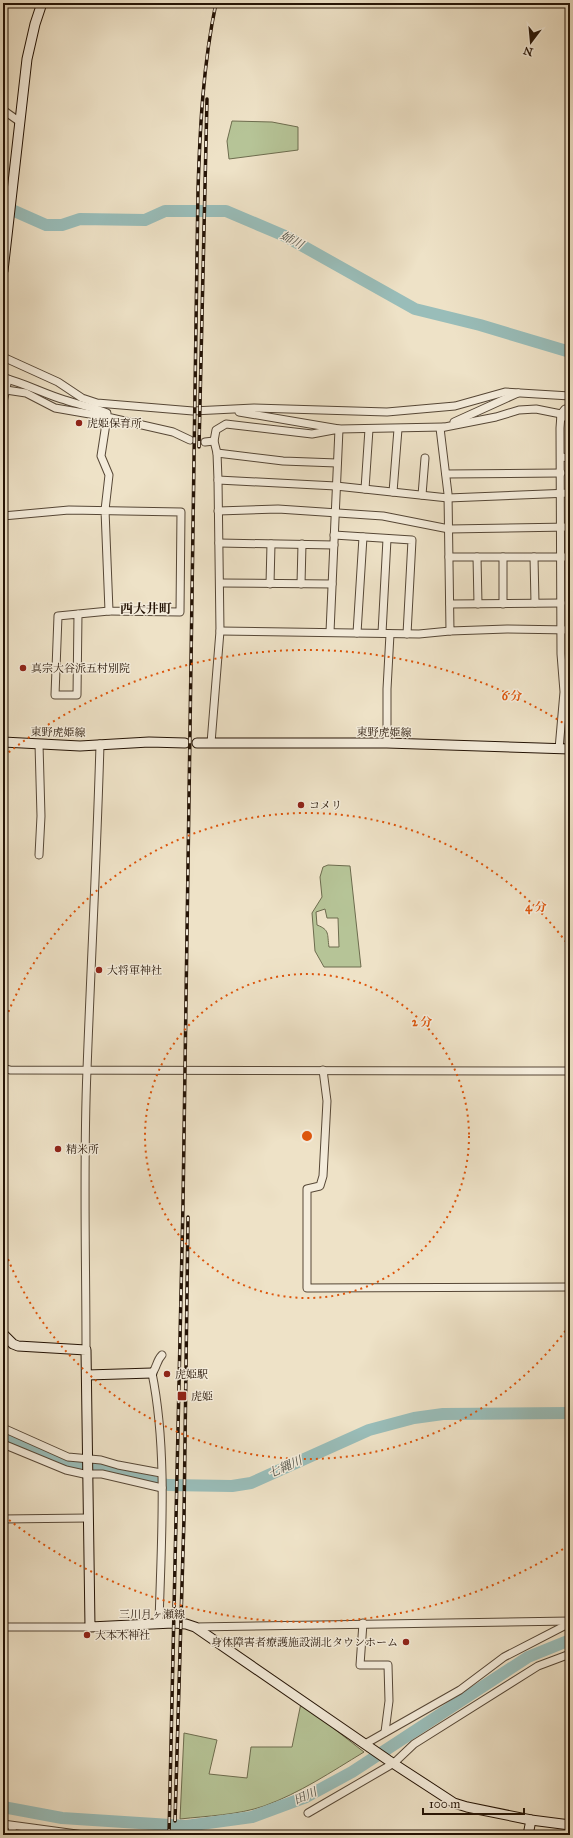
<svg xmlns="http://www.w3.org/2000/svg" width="573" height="1838" font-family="'IM FELL Great Primer','Noto Serif JP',serif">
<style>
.green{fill:#b6c497;stroke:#6d6c4e;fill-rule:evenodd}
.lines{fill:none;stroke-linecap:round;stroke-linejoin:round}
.river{stroke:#99bdb9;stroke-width:12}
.street-tunnel{stroke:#d0c3aa;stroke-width:7;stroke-dasharray:7 3.5;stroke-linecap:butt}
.street-casing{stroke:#564736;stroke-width:9}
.secondary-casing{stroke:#241305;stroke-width:11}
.street{stroke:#f4ecdb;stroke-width:7}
.secondary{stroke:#f4ecdb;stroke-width:9}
.rail-casing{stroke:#241305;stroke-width:3.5}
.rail{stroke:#f4ecdb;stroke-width:2;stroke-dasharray:6;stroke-linecap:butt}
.ring{fill:none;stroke:#de560c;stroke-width:2;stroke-dasharray:2 4}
.poi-dot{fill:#8f2418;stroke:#f4ecdb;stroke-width:1.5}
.labels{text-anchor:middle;stroke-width:3;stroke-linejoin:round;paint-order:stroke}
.poi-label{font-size:11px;fill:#241305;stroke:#f4ecdb;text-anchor:start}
.street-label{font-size:11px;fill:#241305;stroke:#f4ecdb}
.water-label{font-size:12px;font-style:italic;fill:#4d4e44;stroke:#f4ecdb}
.quarter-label{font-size:13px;font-weight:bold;fill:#241305;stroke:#f4ecdb}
.centre{fill:#de560c;stroke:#f4ecdb;stroke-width:2}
.ring-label{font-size:12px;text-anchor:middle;font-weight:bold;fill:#de560c;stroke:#f4ecdb;stroke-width:3;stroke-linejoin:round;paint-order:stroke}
</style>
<rect width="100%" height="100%" fill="#eee2c7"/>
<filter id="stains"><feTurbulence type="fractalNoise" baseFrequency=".005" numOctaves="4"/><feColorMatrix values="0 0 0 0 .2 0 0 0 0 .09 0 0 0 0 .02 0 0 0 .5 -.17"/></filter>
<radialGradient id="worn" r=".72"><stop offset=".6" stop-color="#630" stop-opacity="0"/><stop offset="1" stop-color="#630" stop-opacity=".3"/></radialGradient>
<!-- green -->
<g class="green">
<path d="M232 121 272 122 298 127V150L229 159 227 141Z"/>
<path d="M328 865 350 866 361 967H324L315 951 312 913 322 897 320 877 323 867ZM325 909 327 918H338L339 947H329C327 934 330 930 317 925L316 912Z"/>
<path d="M301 1703 364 1752C331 1772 300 1793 264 1806 238 1815 207 1816 180 1819L184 1733 217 1740 209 1774 247 1778 251 1747H292Z"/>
</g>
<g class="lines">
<!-- river -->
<g class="river">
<path d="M3 206 46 225H62L80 219 145 220 165 211H226L285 236 415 309 480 325 570 352"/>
<path d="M3 1435 66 1463 96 1467 111 1473 168 1485 232 1486 251 1483 369 1430 414 1418 443 1414 570 1413"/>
<path d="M3 1807 62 1818 186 1826 252 1817 306 1797 352 1772 528 1657 570 1640"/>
</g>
<!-- street-tunnel -->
<path class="street-tunnel" d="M190 440 205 442"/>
<!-- street casing -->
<g class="street-casing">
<g id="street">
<path d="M3 110 20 122"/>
<path d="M3 357 58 382 82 398 97 403 193 411 254 408 387 412 455 406 505 392 570 396"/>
<path d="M3 378C25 383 44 394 65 400 79 405 93 407 107 413V417L173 432 190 440"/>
<path d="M3 402 8 379"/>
<path d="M239 412 339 429 443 427"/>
<path d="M561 414 536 409 519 410 496 417 440 428 448 494 450 631 507 629 570 630"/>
<path d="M561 417H570"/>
<path d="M454 422 518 393"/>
<path d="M205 442 214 441"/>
<path d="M217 453 283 461 337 463"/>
<path d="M561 457 570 458"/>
<path d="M446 474 561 473"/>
<path d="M218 480 336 486 448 498 570 493"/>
<path d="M365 489 369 429"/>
<path d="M393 492 398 429"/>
<path d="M422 495 425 458"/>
<path d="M218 511 278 509 383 516 449 529 570 527"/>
<path d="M3 516 69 510 181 512 180 612 109 611 105 510 109 475 101 456 107 417 55 408 26 393 6 390"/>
<path d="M334 535 412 540 407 634"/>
<path d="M219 543 334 545"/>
<path d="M449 557H570"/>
<path d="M477 557 478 604"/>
<path d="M503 557V604"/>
<path d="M534 557 535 603"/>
<path d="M220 583 332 584"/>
<path d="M270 584 271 544"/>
<path d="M301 584 302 544"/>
<path d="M450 604 561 603"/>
<path d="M78 614 77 695H55L58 616 109 611"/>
<path d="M220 631 419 634 450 631"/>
<path d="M357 633 363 537"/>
<path d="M382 633 387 539"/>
<path d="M211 743 220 631 218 480 217 453 214 441 216 430 226 424 312 434 339 429 330 632"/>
<path d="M387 743V689L390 634"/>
<path d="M559 749 564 692 561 654 560 428 561 414 565 409H570"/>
<path d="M39 855 41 816 39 744"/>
<path d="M3 1068 10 1070 570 1071"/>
<path d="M323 1070 327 1101 323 1176 320 1186 307 1189V1288L570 1287"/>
<path d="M86 1350C86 1257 83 1163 87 1070 91 961 97 853 100 744"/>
<path d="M3 1428 68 1457 101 1460 118 1465 161 1473"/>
<path d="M3 1444 66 1470 84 1474H102L162 1488"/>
<path d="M3 1519 88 1518"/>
<path d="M363 1623 360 1665H388L389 1701 385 1732"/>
<path d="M159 1624C161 1543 168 1452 152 1373 157 1368 156 1361 162 1355"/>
<path d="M3 1627H90"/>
<path d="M195 1627 570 1621"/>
<path d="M365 1744 460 1690 504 1657 570 1623"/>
<path d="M308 1813 394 1763 414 1744 538 1666 570 1654"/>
<path d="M3 1824 84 1835"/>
<path d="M11 1835 13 1826"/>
</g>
</g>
<!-- secondary casing -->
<g class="secondary-casing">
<g id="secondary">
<path d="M3 271 27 59 35 24 42 3"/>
<path d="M3 742 80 746 149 742 185 743"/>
<path d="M197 743H387L570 749"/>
<path d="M3 1334 13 1344 18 1346 86 1350 90 1627 173 1623 186 1624 195 1627 388 1760 454 1803 467 1807 531 1820 570 1825"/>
<path d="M87 1375 152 1373"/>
<path d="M528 1835 531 1820"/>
</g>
</g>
<!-- street -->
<use href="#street" class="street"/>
<!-- secondary -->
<use href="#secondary" class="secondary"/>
<!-- rail casing -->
<g class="rail-casing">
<g id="rail">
<path d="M199 447 207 99"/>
<path d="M175 1821 184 1518 188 1217"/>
<path d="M169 1835 183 1204 198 190C200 127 203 65 216 3"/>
</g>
</g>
<!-- rail -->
<use href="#rail" class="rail"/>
</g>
<!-- distance rings -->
<g class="ring">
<circle cx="307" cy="1136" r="162"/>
<path d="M569 1326A324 324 0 0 1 4 1249M4 1023A324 324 0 0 1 569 946"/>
<path d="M568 1546A486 486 0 0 1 4 1516M4 756A486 486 0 0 1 568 726"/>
</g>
<!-- markers -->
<g class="poi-dot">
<circle cx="79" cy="423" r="4"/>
<circle cx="23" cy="668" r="4"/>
<circle cx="301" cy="805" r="4"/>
<circle cx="99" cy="970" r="4"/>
<circle cx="58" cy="1149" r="4"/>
<circle cx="167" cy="1374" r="4"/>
<rect x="177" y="1391" width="10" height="10" rx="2"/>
<circle cx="87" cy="1635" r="4"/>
<circle cx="406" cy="1642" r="4"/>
</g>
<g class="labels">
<!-- poi labels -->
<g class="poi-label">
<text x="87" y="427">虎姫保育所</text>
<text x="31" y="672">真宗大谷派五村別院</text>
<text x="309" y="809">コメリ</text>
<text x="107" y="974">大将軍神社</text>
<text x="66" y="1153">精米所</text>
<text x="175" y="1378">虎姫駅</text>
<text x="191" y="1400">虎姫</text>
<text x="95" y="1639">大本木神社</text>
<text x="398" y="1646" text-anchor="end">身体障害者療護施設湖北タウンホーム</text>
</g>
<!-- street labels -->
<g class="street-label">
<text transform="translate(58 732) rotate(1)" y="4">東野虎姫線</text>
<text transform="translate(384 732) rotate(1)" y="4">東野虎姫線</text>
<text x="152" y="1618">三川月ヶ瀬線</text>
</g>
<!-- water labels -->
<g class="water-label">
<text transform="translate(292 240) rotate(28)" y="4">姉川</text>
<text transform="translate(285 1467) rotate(-24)" y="4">七縄川</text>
<text transform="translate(305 1796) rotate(-24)" y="4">田川</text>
</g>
<!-- quarter labels -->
<g class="quarter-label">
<text x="146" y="613">西大井町</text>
</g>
</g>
<circle cx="307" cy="1136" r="6" class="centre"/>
<g class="ring-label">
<text x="512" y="700">6 分</text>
<text x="536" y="911">4 分</text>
<text x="422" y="1026">2 分</text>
</g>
<!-- margin -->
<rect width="573" height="1838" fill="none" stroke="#eee2c7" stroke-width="16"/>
<rect x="4" y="4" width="565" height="1830" fill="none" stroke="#241305" stroke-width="2"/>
<rect x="8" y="8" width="557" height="1822" fill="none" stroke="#241305"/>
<!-- north arrow -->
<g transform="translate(531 42) rotate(196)" stroke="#f4ecdb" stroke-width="3" paint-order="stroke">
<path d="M0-3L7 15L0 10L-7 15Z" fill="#241305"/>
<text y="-6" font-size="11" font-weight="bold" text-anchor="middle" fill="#241305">N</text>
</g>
<!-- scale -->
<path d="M423 1808v6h101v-6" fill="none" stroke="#241305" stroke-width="2"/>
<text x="429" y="1808" font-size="12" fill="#241305" stroke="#f4ecdb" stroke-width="3" paint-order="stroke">100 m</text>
<rect width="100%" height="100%" filter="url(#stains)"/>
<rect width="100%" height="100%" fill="url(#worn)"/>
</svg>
